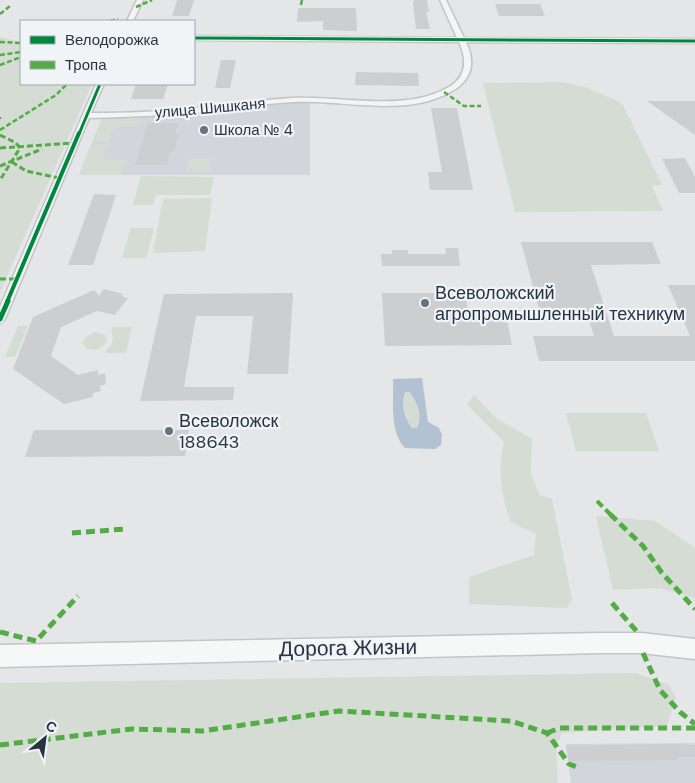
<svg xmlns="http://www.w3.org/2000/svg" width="695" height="783" font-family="'DM Sans',sans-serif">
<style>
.built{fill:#d2d5db}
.green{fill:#d4dcd4}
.water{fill:#b2c2d3;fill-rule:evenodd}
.building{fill:#ccced0}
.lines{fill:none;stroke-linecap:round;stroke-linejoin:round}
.street-casing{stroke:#c2c4c6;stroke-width:3}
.secondary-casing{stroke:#c2c4c6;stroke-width:3}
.street{fill:#f2f4f5;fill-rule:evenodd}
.secondary{fill:#f6f7f7;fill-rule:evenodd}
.quiet-far3{stroke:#53ac46;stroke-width:2.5;stroke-dasharray:5 2.5;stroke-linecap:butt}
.quiet-far2{stroke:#53ac46;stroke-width:3;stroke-dasharray:6 3;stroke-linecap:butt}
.quiet-far1{stroke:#53ac46;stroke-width:4;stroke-dasharray:8 4;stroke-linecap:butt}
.quiet{stroke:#53ac46;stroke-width:5;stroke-dasharray:9 5;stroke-linecap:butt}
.cycleway-far2-casing{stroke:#f1f4f7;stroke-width:5}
.cycleway-far1-casing{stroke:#f1f4f7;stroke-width:6}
.cycleway-casing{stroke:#f1f4f7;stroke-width:8}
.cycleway-far2{stroke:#00873e;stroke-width:3}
.cycleway-far1{stroke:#00873e;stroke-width:4}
.cycleway{stroke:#00873e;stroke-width:5}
.poi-dot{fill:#6b727c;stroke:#f1f4f7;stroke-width:2}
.labels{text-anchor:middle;stroke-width:4.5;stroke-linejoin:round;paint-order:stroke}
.far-street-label{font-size:15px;fill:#2a3342;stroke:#f1f4f7}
.far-poi-label{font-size:15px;fill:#2a3342;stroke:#f1f4f7;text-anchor:start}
.poi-label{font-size:18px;fill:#2a3342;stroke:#f1f4f7;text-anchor:start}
.near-street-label{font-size:21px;fill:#2a3342;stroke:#f1f4f7}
</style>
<rect width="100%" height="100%" fill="#e4e6e8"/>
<!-- built -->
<g class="built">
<path d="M293 103H310V175H79L102 118 178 115Z"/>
<path d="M695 743V783H571L566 744Z"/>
</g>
<!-- green -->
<g class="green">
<path d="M0 37 21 42V84H92L0 292Z"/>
<path d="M561 82 585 87 622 103 662 185 652 186 663 211 515 212 483 83Z"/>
<path d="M141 117 138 127H119L113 129 109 141H93L102 118Z"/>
<path d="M96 144H108L103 157 107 160H127L122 175H79L90 147H95Z"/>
<path d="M189 159H212L209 172H186Z"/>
<path d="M141 176 214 177 210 195H156L153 205H133Z"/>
<path d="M212 198 205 251 153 253 163 199Z"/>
<path d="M131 228H154L146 258H122Z"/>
<path d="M18 326H28L15 357H5Z"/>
<path d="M112 327H132L126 353H105C106 349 110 347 112 343 114 337 111 333 112 327Z"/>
<path d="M94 332 105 335 107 339C104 350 88 355 82 343L84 339Z"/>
<path d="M405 392H410C417 403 422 415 417 428H413C404 416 402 406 405 392Z"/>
<path d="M474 395 497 419 532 439 531 473 539 495 552 499 572 599 567 608 469 604V577L534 555 536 534 511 522C501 493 497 473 504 442L467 405Z"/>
<path d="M566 413H646L659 451H576Z"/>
<path d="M596 516 655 521 695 548V598L659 588 613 590Z"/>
<path d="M636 673 669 685 676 698 667 726 562 733 556 747 558 783H0V683Z"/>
</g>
<!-- water -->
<path class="water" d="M422 378 428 422 439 428 442 435 441 445 435 449 405 448C389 431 394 401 393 379ZM405 392H410C417 403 423 415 417 428H412C404 416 401 406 405 392Z"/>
<!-- building -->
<g class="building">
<path d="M177 0H194L189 16H172Z"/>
<path d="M414 0H427L429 12H426L430 29H416L413 2Z"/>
<path d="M495 4H540L545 16H499Z"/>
<path d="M298 8H356L357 31 323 30V21L297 22Z"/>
<path d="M221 60H236L230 88H215Z"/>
<path d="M356 72 418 73 419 86 355 85Z"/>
<path d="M136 84H168L163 99H131Z"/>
<path d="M647 101H695V135Z"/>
<path d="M431 108H457L473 190H430L428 172H442Z"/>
<path d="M148 123H178L175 134H178L174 152H170L167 165H135Z"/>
<path d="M685 158 695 177V193H679L662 159Z"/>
<path d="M94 194 116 195 93 265H68Z"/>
<path d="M521 242H652L661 264 591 265 614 336H690L668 285H695V361H539L533 336H594L587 313H540Z"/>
<path d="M445 248H458L460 266H382L381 254H392V250H408V254H446Z"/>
<path d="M104 289 123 294 121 296 128 298 115 315 97 311 61 327 51 356 78 375 98 370V375L105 373 106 384 100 386 101 391 93 393V397L64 404 13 369 33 317 94 290 99 296Z"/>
<path d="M293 293 288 374H247L253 316H196L184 387H234L233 400 140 401 164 294Z"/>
<path d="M382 293H465L468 310 505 309 512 345 385 346Z"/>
<path d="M34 430H189L185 456 25 457Z"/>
<path d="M674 744 695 745V757H677L678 760 569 761 566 746Z"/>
</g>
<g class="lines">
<!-- street casing -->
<g class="street-casing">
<g id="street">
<path d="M137 0H143L133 21H127Z"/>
<path d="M440 0H446L464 38 695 39V43L466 42C475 61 473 78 454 90 407 119 345 99 293 102 259 104 226 110 192 113 158 116 123 117 89 118L5 319 0 323V307L96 84H104L91 113C125 113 160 112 194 108 226 105 259 100 292 98 340 95 405 113 449 87 467 76 467 60 459 42L194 40V36L457 38Z"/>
</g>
</g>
<!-- secondary casing -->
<g class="secondary-casing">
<path id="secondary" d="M601 633H641L695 639V659L641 653H601L0 667V645Z"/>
</g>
<!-- street -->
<use href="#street" class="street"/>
<!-- secondary -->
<use href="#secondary" class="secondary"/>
<!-- quiet-far3 -->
<g class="quiet-far3">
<path d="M301 5 302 0"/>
<path d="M136 7 152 0"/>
<path d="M0 14 10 6"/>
<path d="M110 21 118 19"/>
<path d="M0 42 21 43"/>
<path d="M0 55 21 52"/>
<path d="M0 65 21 57"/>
<path d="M444 92 464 106H481"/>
<path d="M0 117V119"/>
<path d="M0 130 56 95 67 84"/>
</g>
<!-- quiet-far2 -->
<g class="quiet-far2">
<path d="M0 135 16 143 20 148 0 180"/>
<path d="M0 148 74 143"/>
<path d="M12 162 26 171 59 178"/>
<path d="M0 166 42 149"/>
<path d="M0 279H17"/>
</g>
<!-- quiet-far1 -->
<path class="quiet-far1" d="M597 501 611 515"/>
<!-- quiet -->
<g class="quiet">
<path d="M610 514 643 546 662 573 695 609"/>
<path d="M72 533 125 529"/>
<path d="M612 603 639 634"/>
<path d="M0 632 36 641 78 596"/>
<path d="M643 653 660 690 680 712 695 724"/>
<path d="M547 733 560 728H695"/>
<path d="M0 745 132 729 202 731 339 711 511 721 547 733 569 764 577 767"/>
</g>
<!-- cycleway-far2 casing -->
<g class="cycleway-far2-casing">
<g id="cycleway-far2">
<path d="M194 38 695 41"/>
<path d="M79 134 100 84"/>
</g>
</g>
<!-- cycleway-far1 casing -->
<g class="cycleway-far1-casing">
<path id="cycleway-far1" d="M7 302 79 133"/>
</g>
<!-- cycleway casing -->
<g class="cycleway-casing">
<path id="cycleway" d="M0 319 8 301"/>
</g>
<!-- cycleway-far2 -->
<use href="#cycleway-far2" class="cycleway-far2"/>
<!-- cycleway-far1 -->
<use href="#cycleway-far1" class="cycleway-far1"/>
<!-- cycleway -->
<use href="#cycleway" class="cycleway"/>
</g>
<!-- markers -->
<g class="poi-dot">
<circle cx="204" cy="130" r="5"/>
<circle cx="425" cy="303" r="5"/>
<circle cx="169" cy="431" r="5"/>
</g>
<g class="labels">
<!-- far-street labels -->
<g class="far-street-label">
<text transform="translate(210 108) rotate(-5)" y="5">улица Шишканя</text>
</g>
<!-- far-poi labels -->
<g class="far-poi-label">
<text x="214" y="135">Школа № 4</text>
</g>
<!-- poi labels -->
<g class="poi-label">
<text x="435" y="299">Всеволожский<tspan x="435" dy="21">агропромышленный техникум</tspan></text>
<text x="179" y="427">Всеволожск<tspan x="179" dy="21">188643</tspan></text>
</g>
<!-- near-street labels -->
<g class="near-street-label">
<text transform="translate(348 648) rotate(-1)" y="7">Дорога Жизни</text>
</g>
</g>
<!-- legend -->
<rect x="20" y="20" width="175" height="65" fill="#f1f4f7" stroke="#a1a7af"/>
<rect x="30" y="36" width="25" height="8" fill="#00873e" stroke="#a1a7af"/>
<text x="65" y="45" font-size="15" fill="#2a3342">Велодорожка</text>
<rect x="30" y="61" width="25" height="8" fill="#53ac46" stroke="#a1a7af"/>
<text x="65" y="70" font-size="15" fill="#2a3342">Тропа</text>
<!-- north arrow -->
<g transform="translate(45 738) rotate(29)" stroke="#f1f4f7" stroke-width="4" paint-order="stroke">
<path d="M0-4L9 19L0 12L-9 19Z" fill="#2a3342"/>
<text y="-8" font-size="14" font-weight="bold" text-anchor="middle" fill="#2a3342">С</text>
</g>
</svg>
